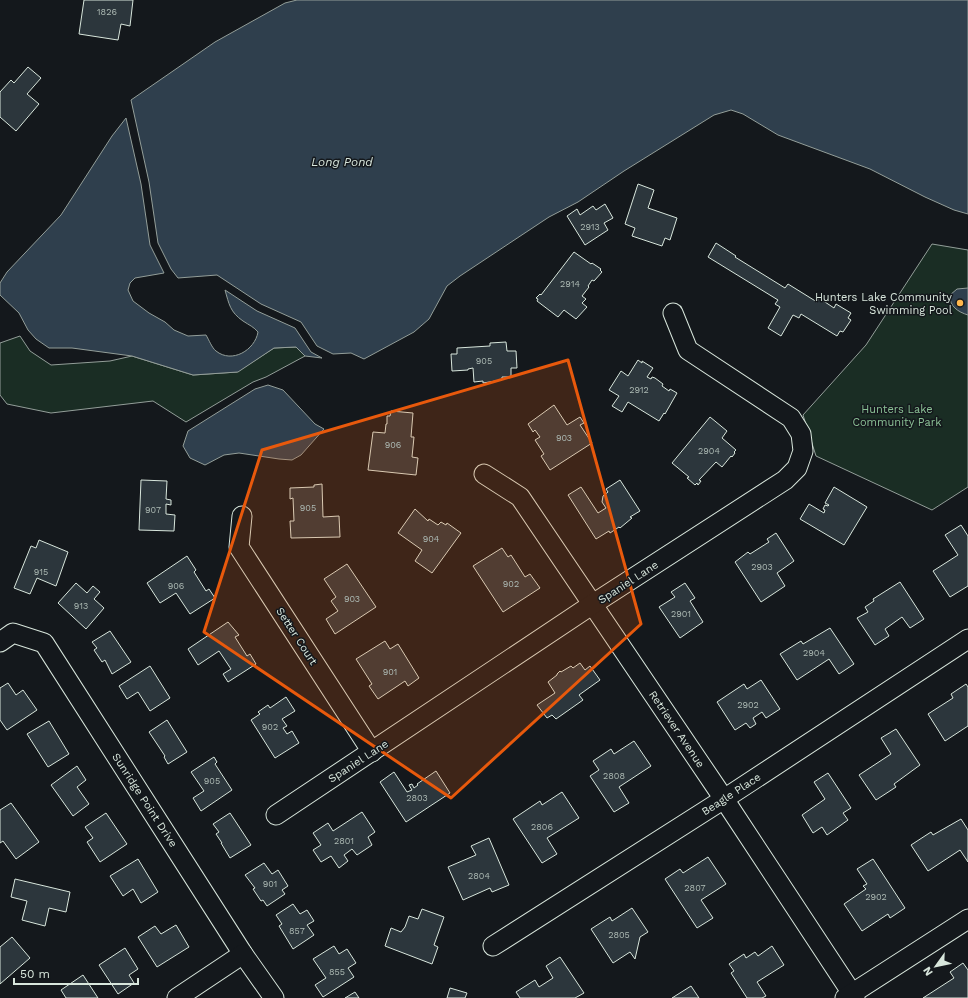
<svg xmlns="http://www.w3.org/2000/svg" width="968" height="998" font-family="'Work Sans',sans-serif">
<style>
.green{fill:#1a2d24;stroke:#939e99}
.water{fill:#2f3f4d;stroke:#939e99}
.building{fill:#2c363c;stroke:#d8e6dc}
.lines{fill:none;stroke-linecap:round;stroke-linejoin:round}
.minor-casing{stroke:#d8e6dc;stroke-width:21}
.minor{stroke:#14181c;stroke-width:19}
.marked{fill:#e8590c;fill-opacity:0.2;stroke:#e8590c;stroke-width:3;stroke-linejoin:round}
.poi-dot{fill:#ffb74d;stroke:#14181c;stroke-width:1.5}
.labels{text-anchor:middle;stroke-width:3;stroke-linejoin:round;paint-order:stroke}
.number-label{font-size:9px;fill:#adbab4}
.poi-label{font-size:11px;fill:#d8e6dc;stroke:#14181c;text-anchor:end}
.park-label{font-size:11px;fill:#8ac095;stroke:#14181c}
.street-label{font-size:11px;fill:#d8e6dc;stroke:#14181c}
.water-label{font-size:12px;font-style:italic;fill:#d8e6dc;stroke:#14181c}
</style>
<rect width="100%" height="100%" fill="#14181c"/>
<!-- green -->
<g class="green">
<path d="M932 244 968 250V487L932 510 816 456 803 415 866 345Z"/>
<path d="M20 336 30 351 51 365 110 361 132 356 193 375 237 372 274 348 296 347 305 356 266 377 253 382 186 422 153 401 51 413 7 404 0 395V343Z"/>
</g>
<!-- water -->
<g class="water">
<path d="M297 0H968V214L954 210 925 197 870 169 778 135 743 114 731 110 714 115 624 171 578 202 549 217 460 276 447 286 429 319 414 332 364 359 351 353 333 354 317 346 301 322 261 304 217 275 178 278 171 269 158 243 149 182 131 100 215 42 285 3Z"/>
<path d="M126 118 141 184 150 245 164 273 135 278 130 283 128 290 133 301 149 313 165 322 174 330 188 336 206 335C209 340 212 348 216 351 232 364 255 350 258 332 254 327 249 325 243 321 230 312 229 304 225 290L257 311 295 328 311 352 322 358 305 356 296 347 274 348 238 372 193 375 132 356 72 348H49L36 339 28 330 19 313 0 295V283L7 272 61 215 112 136Z"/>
<path d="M968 288V315C958 312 949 306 950 295L957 289Z"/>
<path d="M268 385 283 390 315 424 324 429 301 455 292 460 279 459 239 453 224 455 205 465 190 458 183 446 188 431 255 389Z"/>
</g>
<!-- building -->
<g class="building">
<path d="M84 0H133L130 26 121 24 118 40 79 34Z"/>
<path d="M28 67 41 78 27 94 39 104 16 131 0 117V92L11 80 14 83Z"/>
<path d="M638 184 654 190 648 208 677 218 670 240 665 238 662 246 632 236 635 228 625 224Z"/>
<path d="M605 204 613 218 604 223 608 230 585 245 567 216 577 209 580 215 593 206 596 210Z"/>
<path d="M716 243 736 256 735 257 785 288 788 284 817 302 819 298 834 308 836 304 851 313 848 318 851 320 843 332 840 331 837 336 801 314 799 318 793 315 781 336 768 328 780 307 775 304 778 300 708 257Z"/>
<path d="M574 252 591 264 592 263 601 269 600 270 602 272 594 281 592 280 588 286 589 287 582 296 586 299 582 303 587 307 576 319 564 310 558 317 537 301 538 299 536 298 540 294 541 295Z"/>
<path d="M506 342 507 351H516L517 368H511V377H502V380L483 383V381L474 382 473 368 468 369V370L452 371 451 354H457V348L490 346V343Z"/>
<path d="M638 360 642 363V361L653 368 647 377 651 379 652 377 655 378 663 384 662 386 669 391 670 389 677 393 665 414 664 413 659 421 628 402 622 412 612 406 619 396 609 390 621 371 628 376Z"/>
<path d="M554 405 567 425 580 417 584 423 580 425 592 443 550 470 541 456 544 454 535 440 540 437 535 430 533 432 528 424Z"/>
<path d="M391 411 413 413 411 437H414L412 457 418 458 416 475 368 470 373 432 385 433 386 424H387V416H390Z"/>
<path d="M710 417 727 431 722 438 736 450 734 452 735 453 732 457 731 456 722 467 716 462 699 480 701 481 698 485 697 483 695 485 687 478 689 477 672 463Z"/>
<path d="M141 480 167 481 166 499 171 500V505L166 504V514L175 515 174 531 139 530Z"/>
<path d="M620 480 640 511 630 517 632 518 620 528 619 527 610 533 609 531 596 539 568 495 581 487 598 513 606 508 602 502 603 496 608 492 606 489Z"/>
<path d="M322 484 323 517 339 516 340 537 291 538 290 521H294L293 498 290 499V488L314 487V485Z"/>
<path d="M834 487 867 507 844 545 800 519 809 504 824 513 825 510 823 509 825 505 828 506 829 505 825 503Z"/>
<path d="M415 509 428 521 429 519 438 525 441 522 446 525 447 523 461 533 432 573 415 561 422 550 398 533Z"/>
<path d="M961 525 968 536V586L950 597 933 571 958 555 945 535Z"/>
<path d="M776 533 794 561 777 573 785 586 761 602 735 562 748 552 750 554 769 542 767 539Z"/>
<path d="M39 540 68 552 56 586 37 578 30 594 14 588 31 546 36 548Z"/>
<path d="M502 548 508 557 511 555 525 577 530 574 540 588 503 612 473 566Z"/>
<path d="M187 556 196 570 194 572 206 591 209 589 215 598 190 614 176 593 160 603 147 583Z"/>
<path d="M347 564 376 607 335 634 326 619 338 611 331 601 336 597 324 579Z"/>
<path d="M900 582 924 619 910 628 902 617 885 629 889 636 875 645 857 618 868 612 865 607 874 601 873 599Z"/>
<path d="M76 583 87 593 93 586 100 592 94 599 104 608 86 629 58 603Z"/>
<path d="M685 583 695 598 690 601 703 622 680 638 659 607 675 597 671 592Z"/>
<path d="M228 622 239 635 235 637 247 656 250 654 256 664 228 682 223 674 231 669 219 651 198 665 188 649Z"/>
<path d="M830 628 854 664 839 674 829 659 797 680 780 654 801 641 803 644Z"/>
<path d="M110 631 131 662 112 674 105 660 102 662 94 650 97 648 92 642Z"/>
<path d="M385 641 390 649 398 644 419 678 408 686 405 681 378 699 369 686 372 684 356 659Z"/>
<path d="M580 663 585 670 590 666 600 680 579 695 583 700 556 719 552 715 547 718 537 705 555 693 548 682 557 675V674L560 671 561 672 571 666 573 668Z"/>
<path d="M150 666 170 698 150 711 138 692 127 699 119 686Z"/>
<path d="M761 680 780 709 766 718 762 712 753 718 756 724 750 728 746 723 735 730 717 702 744 684 747 689Z"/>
<path d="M8 683 16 695 23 690 37 710 7 730 0 720V688Z"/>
<path d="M966 684 968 687V726L945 741 928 714 953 698 951 694Z"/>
<path d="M286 697 295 711 282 719 287 726 283 728 287 734 292 731 299 743 275 758 251 720 260 714 258 712 268 705 270 708Z"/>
<path d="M167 720 187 752 168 764 164 757 165 756 149 732Z"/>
<path d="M49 721 69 754 48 767 27 734Z"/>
<path d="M896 729 920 765 894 784 896 787 876 800 859 775 891 754 881 738Z"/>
<path d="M634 741 651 766 619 787 629 803 614 812 590 776 599 770 593 761 611 749 614 754Z"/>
<path d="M214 757 217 762 215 764 232 790 201 811 193 798 204 791 191 772Z"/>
<path d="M77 766 86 780 77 787 89 804 73 816 51 785Z"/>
<path d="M436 771 450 793 406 822 380 782 394 772 407 792 412 790 409 785 412 784 414 788 418 785 417 784Z"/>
<path d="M828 773 851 808 843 813 848 820 827 835 822 827 813 833 802 815 825 799 814 782Z"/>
<path d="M562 792 579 818 547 838 557 854 542 863 513 819 540 801 542 805Z"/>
<path d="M11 803 39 842 16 859 3 841 0 843V810Z"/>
<path d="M362 812 375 832 368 837 372 845 357 855 352 849 344 855 348 861 339 868 331 856 321 862 313 850 321 845 313 833 328 823 333 831Z"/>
<path d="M106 813 127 844 100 862 87 842 93 838 85 827Z"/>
<path d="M230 813 251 845 230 858 221 843H222L216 834 219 832 213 824Z"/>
<path d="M961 819 968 830V862L960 850 928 871 911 845 931 832 933 835Z"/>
<path d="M489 838 509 885 492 892 490 888 463 900 448 867 476 855 471 846Z"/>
<path d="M708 857 726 884 701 900 713 918 697 928 665 879 680 869 683 873Z"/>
<path d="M138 859 158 892 141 903 133 889 123 896 110 876Z"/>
<path d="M873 859 905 908 890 918 888 914 862 931 844 904 866 889 863 886 867 884 857 869Z"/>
<path d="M264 863 272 874 278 870 288 886 282 890 285 894 267 906 263 900 261 901 253 889 255 888 245 875Z"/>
<path d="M15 879 70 892 66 912 49 908 45 926 22 920 27 901 11 897Z"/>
<path d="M293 904 300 914 307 910 314 921 307 925 314 935 293 949 279 926 282 924 276 915Z"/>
<path d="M632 908 648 932 640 937 635 959 630 952 613 963 591 929 610 917 612 921Z"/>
<path d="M422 909 444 917 434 945 438 947 432 964 385 946 391 928 401 932 405 927 409 916 418 919Z"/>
<path d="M176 925 189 947 157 967 138 937 155 926 161 934Z"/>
<path d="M12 937 30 958 0 984V947Z"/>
<path d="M334 946 339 954 347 949 356 963 348 968 354 977 323 997 315 985 326 978 313 959Z"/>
<path d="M772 946 784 965 757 982 766 996 762 998H747L731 973 734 971 729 964 744 954 746 958 755 952 758 956Z"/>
<path d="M125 948 138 969 129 975 134 983 118 994 99 965Z"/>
<path d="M560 957 584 993 575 998H520L516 992 535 980 539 987 553 978 546 966Z"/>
<path d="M963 963 968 970V998H923L954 978 950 972Z"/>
<path d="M83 975 98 998H66L61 990Z"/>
<path d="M691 986 699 998H672Z"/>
<path d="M450 988 467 993 465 998H447Z"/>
<path d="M355 992 359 998H345Z"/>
</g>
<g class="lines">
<!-- minor casing -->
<g class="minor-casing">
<g id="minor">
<path d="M484 474 520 497 724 799 855 998"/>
<path d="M242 516 239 547 372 752"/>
<path d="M0 642 13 633 44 643 243 954 274 998"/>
<path d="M276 815 593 604 785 480 797 468 803 451 801 434 791 418 688 350 673 313"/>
<path d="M493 946 724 799 968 639"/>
<path d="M177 998 243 954"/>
<path d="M845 998 968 919"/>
</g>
</g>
<!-- minor -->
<use href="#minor" class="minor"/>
</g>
<!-- marked area -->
<path class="marked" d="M568 360 641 624 451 798 204 632 262 450Z"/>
<!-- markers -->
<circle class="poi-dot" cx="960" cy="303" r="4"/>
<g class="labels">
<!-- number labels -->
<g class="number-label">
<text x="107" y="15">1826</text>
<text x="590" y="230">2913</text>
<text x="570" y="287">2914</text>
<text x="484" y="364">905</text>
<text x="639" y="393">2912</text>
<text x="564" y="441">903</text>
<text x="393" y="448">906</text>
<text x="709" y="454">2904</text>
<text x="308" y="511">905</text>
<text x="153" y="513">907</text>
<text x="431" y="542">904</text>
<text x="762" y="570">2903</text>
<text x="41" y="575">915</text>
<text x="511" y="587">902</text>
<text x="176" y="589">906</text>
<text x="352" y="602">903</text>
<text x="81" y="609">913</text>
<text x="681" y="617">2901</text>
<text x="814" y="656">2904</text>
<text x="390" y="675">901</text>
<text x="748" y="708">2902</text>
<text x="270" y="730">902</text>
<text x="614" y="779">2808</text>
<text x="212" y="784">905</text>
<text x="417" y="801">2803</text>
<text x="542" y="830">2806</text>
<text x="344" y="844">2801</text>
<text x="479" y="879">2804</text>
<text x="270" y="887">901</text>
<text x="695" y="891">2807</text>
<text x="876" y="900">2902</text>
<text x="297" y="934">857</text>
<text x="619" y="938">2805</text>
<text x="337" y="975">855</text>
</g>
<!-- poi labels -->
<g class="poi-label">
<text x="952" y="301">Hunters Lake Community<tspan x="952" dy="13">Swimming Pool</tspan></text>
</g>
<!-- park labels -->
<g class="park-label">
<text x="897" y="413">Hunters Lake<tspan x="897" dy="13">Community Park</tspan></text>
</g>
<!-- street labels -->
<g class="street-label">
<text transform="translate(628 582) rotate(-33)" y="4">Spaniel Lane</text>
<text transform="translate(297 636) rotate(57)" y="4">Setter Court</text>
<text transform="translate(677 729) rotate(56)" y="4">Retriever Avenue</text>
<text transform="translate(358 761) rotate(-33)" y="4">Spaniel Lane</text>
<text transform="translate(731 794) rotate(-33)" y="4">Beagle Place</text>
<text transform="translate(145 800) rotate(57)" y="4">Sunridge Point Drive</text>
</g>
<!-- water labels -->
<g class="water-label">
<text x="342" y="166">Long Pond</text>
</g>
</g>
<!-- north arrow -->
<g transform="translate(936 966) rotate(237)" stroke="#14181c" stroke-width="3" paint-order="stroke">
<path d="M0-3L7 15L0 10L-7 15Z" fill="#d8e6dc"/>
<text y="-6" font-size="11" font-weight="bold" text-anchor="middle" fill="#d8e6dc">N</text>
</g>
<!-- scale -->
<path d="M14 978v6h124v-6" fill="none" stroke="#d8e6dc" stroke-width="2"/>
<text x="20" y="978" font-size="12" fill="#d8e6dc" stroke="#14181c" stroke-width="3" paint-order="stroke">50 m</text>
</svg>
